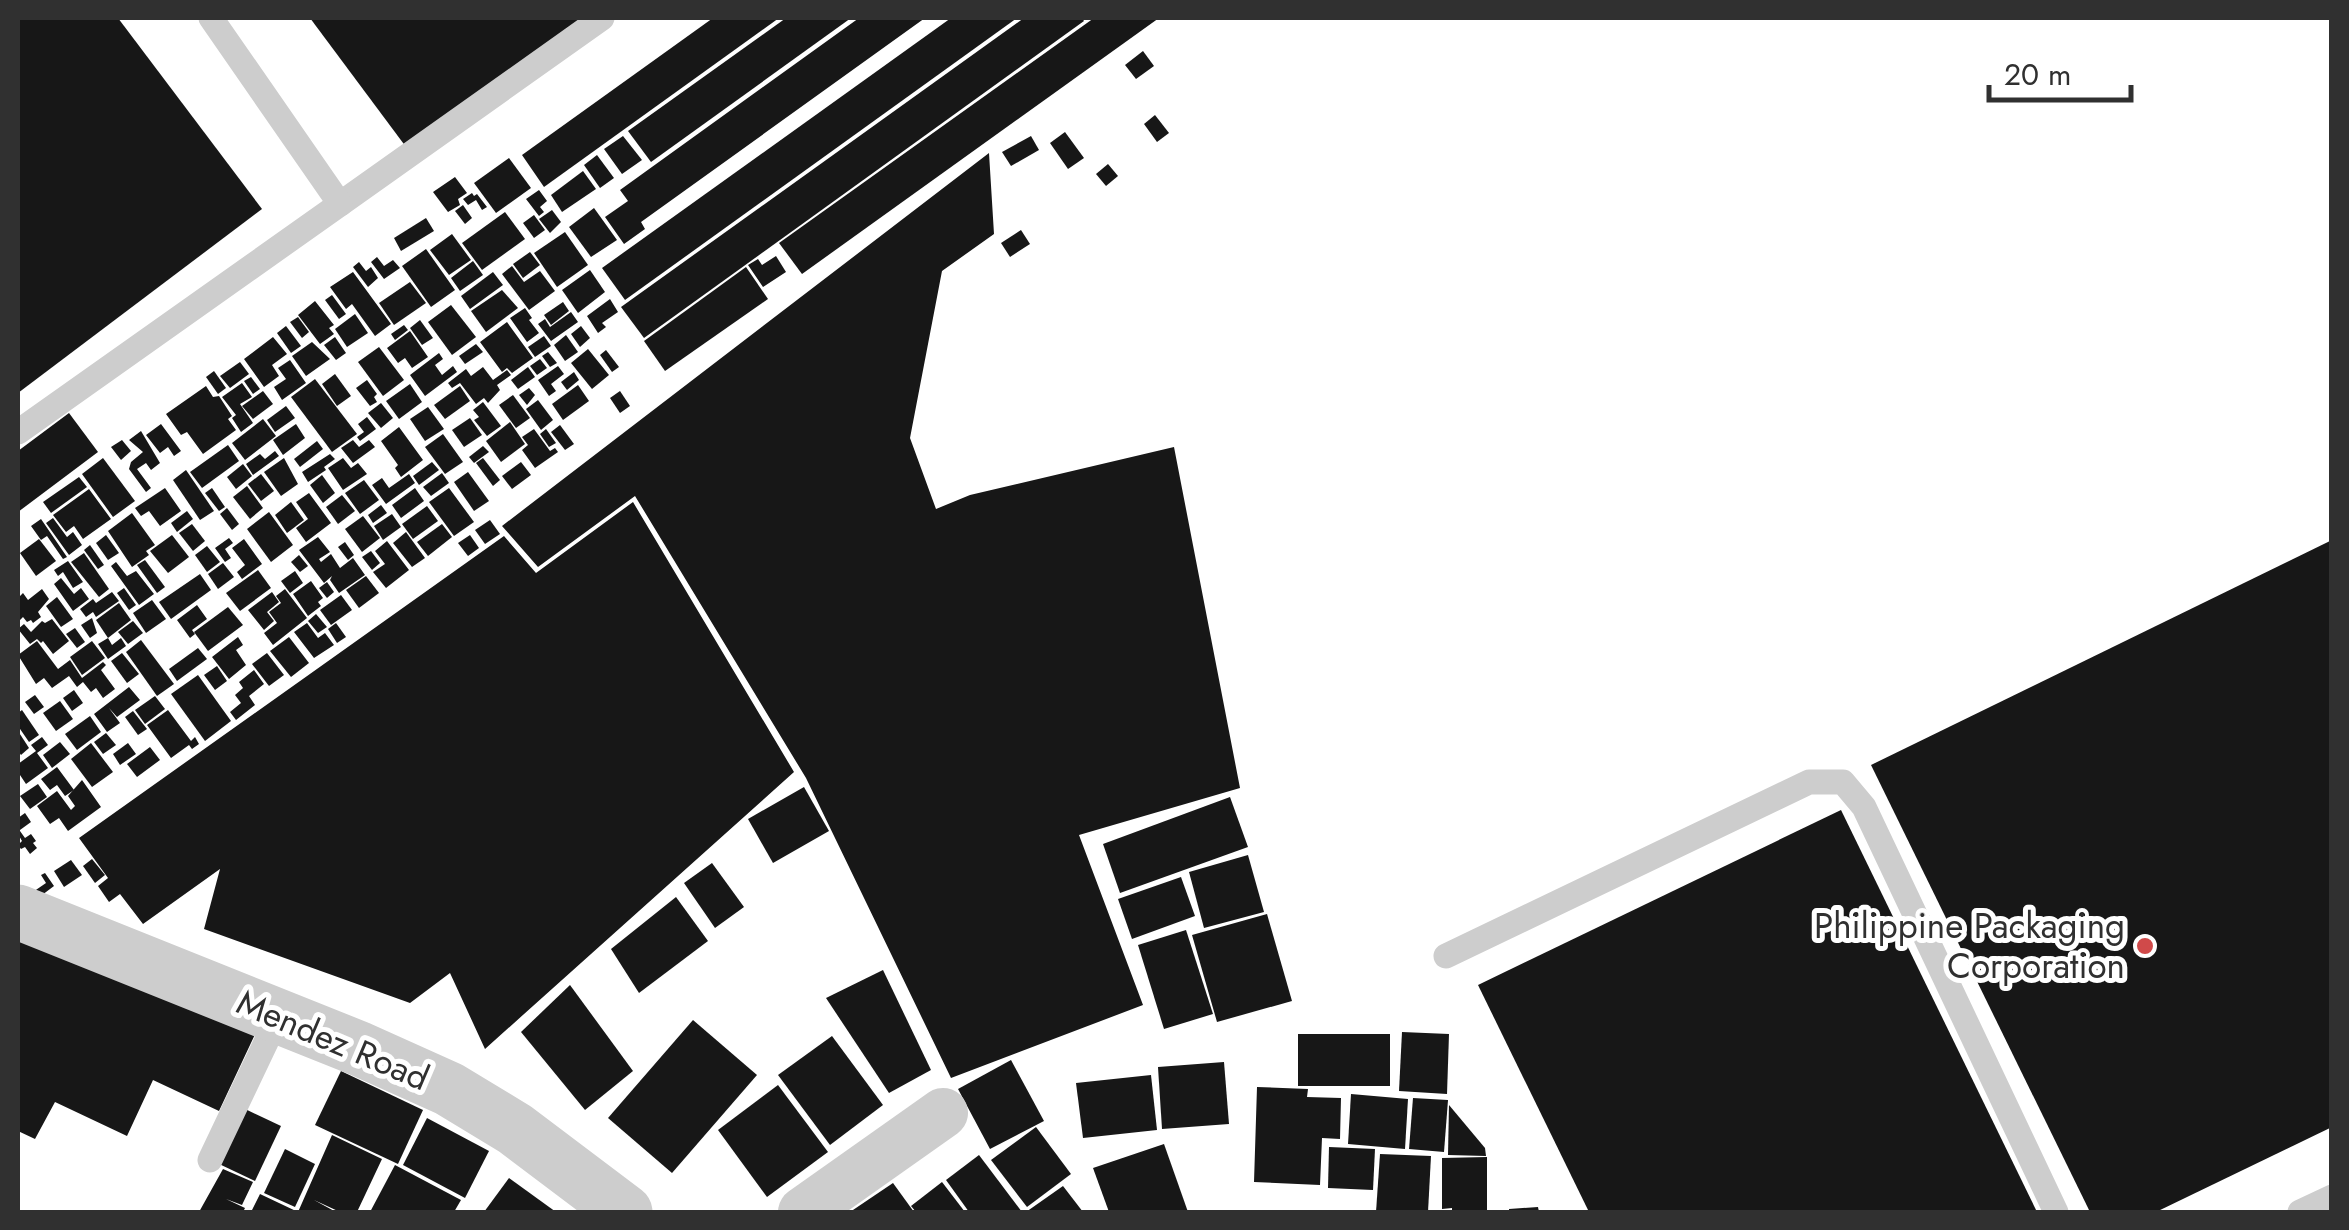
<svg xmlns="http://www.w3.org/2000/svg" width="2349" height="1230" font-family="Jost,sans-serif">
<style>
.building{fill:#171717}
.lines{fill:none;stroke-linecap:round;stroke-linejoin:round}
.service{stroke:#cdcdcd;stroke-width:25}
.minor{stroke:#cdcdcd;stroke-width:50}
.tertiary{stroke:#cdcdcd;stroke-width:55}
.poi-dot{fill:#d04a4a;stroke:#fff;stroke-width:4}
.labels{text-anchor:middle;stroke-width:10;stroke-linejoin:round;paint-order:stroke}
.poi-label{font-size:35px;fill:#303030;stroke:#fff;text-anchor:end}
.street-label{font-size:35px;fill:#303030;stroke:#fff}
</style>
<rect width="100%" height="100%" fill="#fff"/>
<!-- building -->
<g class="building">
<path d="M18 18H118L262 209 18 393Z"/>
<path d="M310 18H590L409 151Z"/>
<path d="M713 18H779L544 187 522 155Z"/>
<path d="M786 18H851L651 162 628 131Z"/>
<path d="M859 18H925L641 222 645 229 624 244 605 217 628 201 620 190Z"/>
<path d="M951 18H1017L625 300 602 268Z"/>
<path d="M1024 18H1082L1084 21 644 338 621 307Z"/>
<path d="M1094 18H1159L802 274 779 243Z"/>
<path d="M1143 51 1154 66 1136 79 1125 65Z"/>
<path d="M1155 115 1169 133 1157 142 1144 124Z"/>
<path d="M1065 132 1084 158 1068 169 1050 143Z"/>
<path d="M623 136 642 160 622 174 604 149Z"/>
<path d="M1031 136 1039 150 1011 166 1002 152Z"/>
<path d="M989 153 994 234 942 271 910 438 936 509 970 495 1174 447 1240 788 1079 835 1143 1005 951 1078 806 778 635 496 538 567 502 526Z"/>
<path d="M597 155 614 178 600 188 584 165Z"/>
<path d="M509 158 531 188 496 213 474 183Z"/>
<path d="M1108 164 1118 176 1106 186 1096 174Z"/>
<path d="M583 171 596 189 562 212 551 195Z"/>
<path d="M455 177 467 193 458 199 460 205 448 212 433 192Z"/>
<path d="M539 190 547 201 540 207 544 212 539 216 526 199Z"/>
<path d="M472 193 474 196 477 194 487 207 482 210 476 200 468 205 463 199Z"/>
<path d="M463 205 472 218 465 224 455 211Z"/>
<path d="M594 208 617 240 591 257 569 227Z"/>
<path d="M552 210 561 222 550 233 539 219Z"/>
<path d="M505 212 525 239 482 270 462 243Z"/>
<path d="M534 215 545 230 534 238 523 223Z"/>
<path d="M426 218 434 231 401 251 394 238Z"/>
<path d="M1021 230 1030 244 1010 257 1001 243Z"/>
<path d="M565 232 588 265 557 287 534 253Z"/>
<path d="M452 234 471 260 449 275 430 250Z"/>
<path d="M426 249 455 290 431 307 402 266Z"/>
<path d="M530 252 540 265 523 278 513 264Z"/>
<path d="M776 256 786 272 763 287 748 265 758 259 762 265Z"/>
<path d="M377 257 384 266 393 260 400 268 384 279 371 262Z"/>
<path d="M473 261 483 275 460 291 451 278Z"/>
<path d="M359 262 366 271 371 267 378 278 368 287 353 267Z"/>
<path d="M512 266 524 282 540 271 555 291 529 310 502 274Z"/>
<path d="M746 267 768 299 665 371 644 341Z"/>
<path d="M590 270 605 292 578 313 562 290Z"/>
<path d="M353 272 391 324 375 336 352 304 346 309 330 287Z"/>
<path d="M493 272 503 285 470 309 461 296Z"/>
<path d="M410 282 426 303 394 325 379 303Z"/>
<path d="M502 290 518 308 486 332 471 311Z"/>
<path d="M332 295 346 314 339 319 325 300Z"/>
<path d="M610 299 618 312 602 323 606 327 598 333 587 316Z"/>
<path d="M315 301 334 325 329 328 334 334 320 344 298 315Z"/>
<path d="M563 302 569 311 551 325 544 315Z"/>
<path d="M451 305 476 337 452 355 428 322Z"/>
<path d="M525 308 532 318 529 320 539 333 527 342 510 318Z"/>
<path d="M571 312 578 322 551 341 538 324 545 319 550 327Z"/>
<path d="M355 314 368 333 347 347 335 329Z"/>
<path d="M298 317 309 332 302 338 290 322Z"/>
<path d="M420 320 433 338 422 345 410 328Z"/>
<path d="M507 322 533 358 512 373 507 368 502 372 480 342Z"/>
<path d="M404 325 408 330 395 340 391 334Z"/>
<path d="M286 326 301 346 291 353 277 333Z"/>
<path d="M581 326 590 338 580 347 571 334Z"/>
<path d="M410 331 428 357 412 368 405 358 398 363 387 348Z"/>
<path d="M566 335 578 352 565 361 554 345Z"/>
<path d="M544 336 551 346 535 357 528 347Z"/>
<path d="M273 337 287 354 272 365 279 376 264 387 244 359Z"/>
<path d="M335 337 346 353 336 360 324 345Z"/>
<path d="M312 342 330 359 306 376 292 356Z"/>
<path d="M476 344 483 352 465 364 459 356Z"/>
<path d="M379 347 404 380 383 396 358 362Z"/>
<path d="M588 349 609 375 592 389 571 363Z"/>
<path d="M606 350 619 367 612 372 600 355Z"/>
<path d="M548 352 557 363 550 367 542 356Z"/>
<path d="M439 353 443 359 435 365 442 375 453 366 457 372 425 396 410 375Z"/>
<path d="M540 359 547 368 537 375 530 366Z"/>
<path d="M290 360 306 383 282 400 274 387 286 379 278 368Z"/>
<path d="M240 362 249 374 230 388 220 376Z"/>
<path d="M558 366 564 374 551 384 556 391 549 396 538 380Z"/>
<path d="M483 367 493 380 507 370 511 375 497 385 500 390 488 403 484 398 476 404 460 383 452 388 448 383 466 369 471 376Z"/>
<path d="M528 367 535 377 518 389 511 380Z"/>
<path d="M214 371 226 388 218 394 206 377Z"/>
<path d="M574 372 579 380 567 390 561 382Z"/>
<path d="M335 374 351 396 337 406 322 384Z"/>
<path d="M251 377 260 389 253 394 244 381Z"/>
<path d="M315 379 357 434 332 452 291 397Z"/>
<path d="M367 380 377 394 374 397 377 402 370 406 356 388Z"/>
<path d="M242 383 252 397 240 404 253 423 241 432 232 418 236 415 222 397Z"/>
<path d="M410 384 422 402 399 419 386 401Z"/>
<path d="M578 385 589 401 563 420 552 404Z"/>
<path d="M206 386 213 397 219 396 232 416 228 419 236 430 203 454 187 432 181 435 166 414Z"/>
<path d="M460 386 470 401 445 419 434 405Z"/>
<path d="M529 388 535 395 527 405 519 395Z"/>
<path d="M263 391 273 404 253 419 242 406Z"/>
<path d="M620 391 630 406 620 413 610 398Z"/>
<path d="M513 395 530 418 516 428 499 405Z"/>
<path d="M538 400 553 420 541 430 526 409Z"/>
<path d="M483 402 501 426 487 436 474 420 479 417 473 410Z"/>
<path d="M381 403 393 418 381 428 368 413Z"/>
<path d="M286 406 295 418 275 432 267 420Z"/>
<path d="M428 407 444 429 425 441 410 419Z"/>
<path d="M69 413 98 452 18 512V451Z"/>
<path d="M367 417 376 429 360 441 357 437 364 432 358 424Z"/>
<path d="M470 418 482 435 464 447 452 430Z"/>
<path d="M263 419 276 436 245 460 232 443Z"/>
<path d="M510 422 525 444 501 462 486 441Z"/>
<path d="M161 424 181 451 174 456 168 447 160 453 146 435Z"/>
<path d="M296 424 305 438 283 455 273 440Z"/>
<path d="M560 425 574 444 565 450 551 432Z"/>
<path d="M399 427 423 460 401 477 395 468 398 465 381 441Z"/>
<path d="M534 429 550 451 555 448 558 452 535 468 522 450 528 445 522 437Z"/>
<path d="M546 429 556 443 549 447 540 434Z"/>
<path d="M141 431 160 463 151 470 146 463 137 469 151 488 146 492 129 469 131 462 143 452 129 440Z"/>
<path d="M443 434 463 462 445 474 425 447Z"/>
<path d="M122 440 131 451 121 460 111 447Z"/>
<path d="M353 440 359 447 369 440 375 447 353 463 341 448Z"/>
<path d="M317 441 323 449 300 467 294 459Z"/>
<path d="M228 445 239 461 202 488 190 472Z"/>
<path d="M483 446 489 452 474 463 469 457Z"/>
<path d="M275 451 279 456 253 475 246 464 260 454 265 459Z"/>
<path d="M330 454 335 459 324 467 326 470 308 482 302 472Z"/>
<path d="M103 458 135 501 113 517 82 474Z"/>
<path d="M284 458 298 484 281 496 264 472Z"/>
<path d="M343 458 351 468 358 463 367 474 343 490 328 468Z"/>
<path d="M483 458 500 480 493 486 476 463Z"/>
<path d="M432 462 439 470 419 485 413 476Z"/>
<path d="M521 462 531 475 512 489 502 476Z"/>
<path d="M243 464 252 476 236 489 227 477Z"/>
<path d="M186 470 214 511 200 520 173 480Z"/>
<path d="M468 472 489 501 474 511 454 482Z"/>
<path d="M442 473 449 483 431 496 423 487Z"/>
<path d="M261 474 274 491 261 501 248 484Z"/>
<path d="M409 474 415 483 386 504 372 485 382 478 389 488Z"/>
<path d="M322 475 335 493 323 503 310 485Z"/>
<path d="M79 477 87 487 51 513 43 502Z"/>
<path d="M364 480 379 500 360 514 345 493Z"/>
<path d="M247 486 263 508 250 519 233 497Z"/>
<path d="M165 488 181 511 160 526 149 511 141 516 135 508Z"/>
<path d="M212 488 225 507 219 511 205 493Z"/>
<path d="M415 488 424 501 401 518 392 505Z"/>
<path d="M449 488 474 522 454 536 429 502Z"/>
<path d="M89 489 111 519 83 539 74 526 66 532 53 515Z"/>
<path d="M309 493 331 523 306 542 296 528 308 519 296 502Z"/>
<path d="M342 495 355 511 338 524 326 507Z"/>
<path d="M291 502 304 520 287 533 275 515Z"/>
<path d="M633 502 794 772 485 1049 450 973 410 1003 204 929 220 869 143 924 120 894 109 902 98 886 108 878 79 838 504 536 536 573Z"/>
<path d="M381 505 387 513 373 523 368 515Z"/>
<path d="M427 506 438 521 413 539 402 524Z"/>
<path d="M227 508 239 524 232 530 220 514Z"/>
<path d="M187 511 193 519 177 532 171 523Z"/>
<path d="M269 512 293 545 271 562 247 529Z"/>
<path d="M132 513 155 545 146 551 149 555 132 567 108 531Z"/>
<path d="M392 514 401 527 383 540 374 526Z"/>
<path d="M363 516 380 538 362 552 345 529Z"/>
<path d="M53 518 67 537 73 532 82 545 69 555 46 523Z"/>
<path d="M41 519 67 557 63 559 47 536 41 540 31 526Z"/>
<path d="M490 520 500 534 485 544 475 530Z"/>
<path d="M192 524 205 541 193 551 179 533Z"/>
<path d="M442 524 452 537 428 556 417 542Z"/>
<path d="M406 532 425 558 412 567 393 543Z"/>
<path d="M106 535 119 553 108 560 96 543Z"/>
<path d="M172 535 189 557 168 573 150 551Z"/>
<path d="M470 535 479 548 468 556 458 543Z"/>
<path d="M318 537 330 552 319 559 321 562 331 554 340 568 353 558 365 575 339 593 330 580 332 576 324 583 299 550Z"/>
<path d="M229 538 233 543 225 549 231 558 225 562 215 548Z"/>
<path d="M39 539 56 561 36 576 20 553Z"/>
<path d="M244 539 262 564 242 579 237 572 245 565 232 548Z"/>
<path d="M2332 540V1127L2156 1212H2090L1871 765Z"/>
<path d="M387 541 409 570 386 588 373 572 385 564 375 551Z"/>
<path d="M345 542 354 555 348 560 338 547Z"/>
<path d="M90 545 104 565 98 569 84 550Z"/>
<path d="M207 546 220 562 207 572 195 555Z"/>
<path d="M371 551 380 563 372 570 362 557Z"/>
<path d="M84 553 109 589 99 597 71 562Z"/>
<path d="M299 555 308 566 300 572 291 562Z"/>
<path d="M145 560 165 587 157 593 137 565Z"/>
<path d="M68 561 83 582 73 588 63 572 58 576 54 570Z"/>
<path d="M116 562 127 576 136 571 154 594 139 605 111 566Z"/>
<path d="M223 563 234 577 218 589 208 574Z"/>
<path d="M258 570 271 588 240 611 226 593Z"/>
<path d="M295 571 303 583 290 593 281 581Z"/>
<path d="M200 574 211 590 171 619 159 602Z"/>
<path d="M366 576 379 593 359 608 346 590Z"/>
<path d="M61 578 74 594 81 588 89 599 73 611 54 584Z"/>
<path d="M311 581 323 598 318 602 321 606 308 616 293 594Z"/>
<path d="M327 582 334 592 327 598 319 588Z"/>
<path d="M124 588 136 605 129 610 117 593Z"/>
<path d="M42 589 49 599 38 612 41 617 33 623 31 620 27 622 23 617 18 622V598L23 593 28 600Z"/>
<path d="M285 589 307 618 273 645 264 633 277 623 269 612 281 603 276 596Z"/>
<path d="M112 592 119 601 96 617 93 612 86 617 80 609 93 599 96 603Z"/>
<path d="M272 592 279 602 267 612 274 621 264 630 248 610Z"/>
<path d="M341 595 352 610 331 625 320 610Z"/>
<path d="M57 597 73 619 61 627 46 606Z"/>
<path d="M152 600 166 619 146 633 133 613Z"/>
<path d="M119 603 131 620 108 638 96 620Z"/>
<path d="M197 605 207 619 192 630 195 634 190 638 177 620Z"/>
<path d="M228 607 243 625 208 651 194 632Z"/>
<path d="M316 614 327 627 318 633 308 621Z"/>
<path d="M92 618 97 633 90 638 81 625Z"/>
<path d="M52 619 69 641 53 654 43 641 41 643 37 639 30 644 18 629 24 624 31 632 42 621 45 623Z"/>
<path d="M133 621 143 633 128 644 118 632Z"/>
<path d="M307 623 318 638 325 633 334 645 314 658 294 632Z"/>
<path d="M336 623 346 637 337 643 328 629Z"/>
<path d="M75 628 85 642 77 648 66 634Z"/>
<path d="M238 637 243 645 236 650 246 665 229 679 212 657Z"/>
<path d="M289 637 309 663 291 677 270 651Z"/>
<path d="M108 638 112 645 121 638 126 646 108 659 98 644Z"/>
<path d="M141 640 174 684 157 696 126 652Z"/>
<path d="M37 641 58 669 70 660 82 678 103 662 106 665 101 670 115 689 103 698 96 688 91 692 83 682 77 687 69 676 52 688 44 678 36 684 18 655Z"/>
<path d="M92 641 105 658 82 675 70 657Z"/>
<path d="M198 648 207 659 177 681 169 669Z"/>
<path d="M122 653 139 674 127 683 111 661Z"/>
<path d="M267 653 284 675 269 686 252 664Z"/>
<path d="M217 666 227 681 215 690 204 675Z"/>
<path d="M254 670 264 684 249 696 255 705 236 720 230 712 241 703 235 695 243 688 239 682Z"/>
<path d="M198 675 231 721 205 741 171 694Z"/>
<path d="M129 687 140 700 117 717 109 708 120 723 107 732 94 714Z"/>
<path d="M74 690 83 703 72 711 63 698Z"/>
<path d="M35 695 44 707 34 714 25 702Z"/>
<path d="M155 696 165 709 145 724 135 710Z"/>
<path d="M60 701 73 719 56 731 43 713Z"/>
<path d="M22 710 39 735 29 742 18 726V713Z"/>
<path d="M168 710 191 741 195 737 199 744 192 749 189 745 171 758 147 725Z"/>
<path d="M133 711 147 729 138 735 125 717Z"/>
<path d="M90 716 101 732 77 750 65 734Z"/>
<path d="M18 731 29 748 21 755 18 751Z"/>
<path d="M106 733 116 745 103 754 94 742Z"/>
<path d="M42 737 48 745 37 753 48 768 26 784 18 772V764L36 751 31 745Z"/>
<path d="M60 742 70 754 52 768 43 755Z"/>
<path d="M91 743 113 772 92 787 71 759Z"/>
<path d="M128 743 136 754 120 765 113 754Z"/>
<path d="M150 747 160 760 137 777 127 764Z"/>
<path d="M57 767 74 790 65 796 57 785 50 790 41 779Z"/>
<path d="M82 780 101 807 68 831 59 818 50 824 37 806 57 791 71 810 75 806 68 796Z"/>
<path d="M38 784 47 797 30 809 20 796Z"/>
<path d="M804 787 829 831 773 863 748 819Z"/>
<path d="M1230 797 1248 847 1120 893 1103 844Z"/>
<path d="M1841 810 2037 1212H1589L1478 985Z"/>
<path d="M25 813 31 822 20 830 18 818Z"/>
<path d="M20 831 25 838 31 834 36 841 33 843 37 848 30 854 25 847 21 849 18 845 22 841 18 834Z"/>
<path d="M1248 855 1264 912 1204 928 1189 872Z"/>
<path d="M92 859 105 875 95 883 83 866Z"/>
<path d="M71 860 82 875 64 887 54 871Z"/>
<path d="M712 863 744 907 715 928 684 883Z"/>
<path d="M45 873 54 886 34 901 30 894 46 883 41 875Z"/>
<path d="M1181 877 1195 916 1132 939 1118 899Z"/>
<path d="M676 897 708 941 639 993 611 949Z"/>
<path d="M1267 914 1292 1001 1217 1022 1192 935Z"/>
<path d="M1186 930 1213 1014 1164 1029 1138 945Z"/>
<path d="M21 937 257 1030 219 1111 153 1080 127 1136 55 1102 35 1139 18 1131V945Z"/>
<path d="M883 970 931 1070 889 1093 826 998Z"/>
<path d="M570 985 633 1071 585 1110 521 1032Z"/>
<path d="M693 1020 757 1075 672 1173 608 1118Z"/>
<path d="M1402 1032 1449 1034 1447 1094 1399 1091Z"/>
<rect x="1298" y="1034" width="92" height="52"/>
<path d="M832 1036 883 1105 830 1145 778 1075Z"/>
<path d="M1011 1060 1044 1121 990 1149 958 1089Z"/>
<path d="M1224 1062 1229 1124 1162 1129 1158 1067Z"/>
<path d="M341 1071 423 1110 398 1164 315 1125Z"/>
<path d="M1151 1075 1157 1130 1083 1138 1076 1083Z"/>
<path d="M778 1085 828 1152 767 1197 718 1130Z"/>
<path d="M1257 1087 1308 1089 1307 1097 1341 1098 1340 1139 1322 1138 1320 1185 1254 1182Z"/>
<path d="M1351 1094 1408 1099 1405 1149 1348 1144Z"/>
<path d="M1413 1098 1448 1100 1444 1152 1409 1149Z"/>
<path d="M1449 1105 1485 1148 1486 1156 1448 1155Z"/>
<path d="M243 1108 281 1126 255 1181 217 1163Z"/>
<path d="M427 1118 489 1151 465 1198 403 1165Z"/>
<path d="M1036 1127 1071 1174 1027 1207 991 1160Z"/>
<path d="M332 1135 382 1159 357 1212H340L314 1200 336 1212H251L260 1194 298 1212Z"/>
<path d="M1164 1144 1188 1212H1109L1093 1168Z"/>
<path d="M1329 1147 1375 1149 1373 1190 1328 1188Z"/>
<path d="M285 1149 315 1164 295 1207 264 1193Z"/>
<path d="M1380 1154 1431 1156 1428 1212H1376Z"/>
<path d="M979 1155 1022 1212H969L946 1180Z"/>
<path d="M1487 1157V1212H1452V1208L1442 1209V1158Z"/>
<path d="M395 1165 461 1200 454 1212H370Z"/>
<path d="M223 1169 253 1182 242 1205 226 1199 245 1208 243 1212H199Z"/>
<path d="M509 1178 556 1212H484Z"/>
<path d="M942 1182 965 1212H916L911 1206Z"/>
<path d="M893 1183 914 1212H850Z"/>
<path d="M1063 1186 1083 1212H1026Z"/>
<path d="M1538 1207 1539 1212H1509V1209Z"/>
</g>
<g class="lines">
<!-- service -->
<g class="service">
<path d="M340 204 602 18"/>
<path d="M18 432 340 204 211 18"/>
<path d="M1446 956 1809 782H1843L1864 807 2056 1212"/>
<path d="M210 1160 278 1017"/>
<path d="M2300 1212 2332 1197"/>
</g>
<!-- minor -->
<path class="minor" d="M803 1212 943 1113"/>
<!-- tertiary -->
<path class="tertiary" d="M18 912 360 1049 449 1089 515 1129 625 1212"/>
</g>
<!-- markers -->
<circle class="poi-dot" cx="2145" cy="946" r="10"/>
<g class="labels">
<!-- poi labels -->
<g class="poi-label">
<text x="2125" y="938">Philippine Packaging<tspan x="2125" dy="40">Corporation</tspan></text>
</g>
<!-- street labels -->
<g class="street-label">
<text transform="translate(333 1040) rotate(23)" y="12">Mendez Road</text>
</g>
</g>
<!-- border -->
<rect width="2349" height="1230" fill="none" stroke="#303030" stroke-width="40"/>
<!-- scale -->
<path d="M1989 85v15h142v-15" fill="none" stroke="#303030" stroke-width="5"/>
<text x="2004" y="85" font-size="30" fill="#303030" stroke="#ffffff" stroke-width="8" paint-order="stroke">20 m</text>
</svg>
